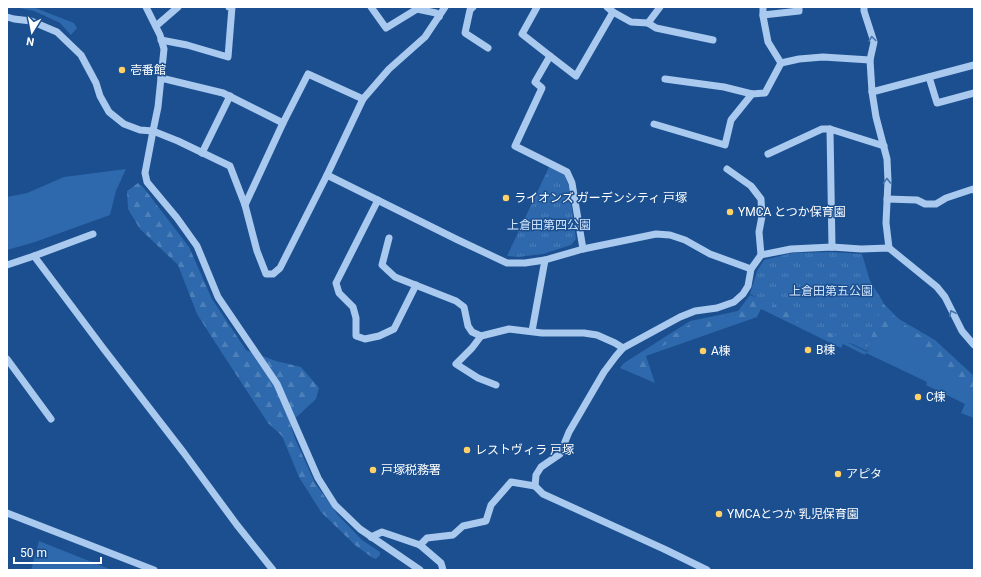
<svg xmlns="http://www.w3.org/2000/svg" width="981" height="577" font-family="Roboto,'Noto Sans JP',sans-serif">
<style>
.green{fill:#2e69ad}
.forest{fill:url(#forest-firs)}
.park{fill:url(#park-tufts)}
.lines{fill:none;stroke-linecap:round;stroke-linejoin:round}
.minor{stroke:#a9c9ee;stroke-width:7}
.oneway{stroke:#4674ac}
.poi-dot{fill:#ffd166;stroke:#1b4f8f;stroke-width:1.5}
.labels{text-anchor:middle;stroke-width:3;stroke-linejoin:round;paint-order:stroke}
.poi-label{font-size:12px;fill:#fff;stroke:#1b4f8f;text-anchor:start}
.park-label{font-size:12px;fill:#cfe3fa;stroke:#1b4f8f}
</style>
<defs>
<pattern id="forest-firs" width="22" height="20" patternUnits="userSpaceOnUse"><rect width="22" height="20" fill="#2e69ad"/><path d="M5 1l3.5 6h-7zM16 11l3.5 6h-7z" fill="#4d80b9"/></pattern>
<pattern id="park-tufts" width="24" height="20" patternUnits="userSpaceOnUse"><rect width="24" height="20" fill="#2e69ad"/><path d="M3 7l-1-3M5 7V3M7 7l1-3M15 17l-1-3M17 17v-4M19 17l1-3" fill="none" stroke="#4d80b9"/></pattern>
</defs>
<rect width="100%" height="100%" fill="#1b4f8f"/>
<!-- green -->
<g class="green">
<path d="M14 7H33L74 23 77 28 71 35 60 23 34 11Z"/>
<path d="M126 169 116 191 110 215 35 242 7 250V197L27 193 64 177Z"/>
<path d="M750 295 867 352 883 303 899 319 935 340 974 376V418L961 413 965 404 926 385 927 382 866 353 865 355 843 344 841 348 761 309 757 317 646 356 655 383 620 368 624 363 690 321 738 311Z"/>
<path d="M39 541 112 570H31Z"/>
</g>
<!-- forest -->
<g class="forest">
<path d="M138 183 143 187 189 247 212 299 246 350 276 361 301 367 319 388 316 399 290 423 296 441 315 483 338 515 362 540 380 552V555L376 559 373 558 355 545 321 512 299 477 282 436 268 423 220 350 197 314 178 265 140 229 128 209 127 191Z"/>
<path d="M767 294H875L897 320 935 345 973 381 974 384V399L963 383 927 351 894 329 886 330 875 342 866 347 836 340 761 307 744 318 688 332 643 357 649 372 648 378 628 369V363L692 323 740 313 752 297Z"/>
</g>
<!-- park -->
<g class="park">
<path d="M549 167 564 174 569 187 576 239 571 245 543 254 518 257 507 256Z"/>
<path d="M832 252 862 254 870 281 883 302 867 351 750 294 757 271 764 260 792 253Z"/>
</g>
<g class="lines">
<!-- minor -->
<g class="minor">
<path d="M146 7 160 35 164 49 158 107 153 131 178 141 230 166 245 205 257 251 266 274H273L280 268 327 175 363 99 389 69 425 37 445 7"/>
<path d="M371 7 386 28 417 9"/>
<path d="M416 7 417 9 436 13 439 17"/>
<path d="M473 7 470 10 465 33 488 48"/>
<path d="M537 7 522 34 550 56 535 82 542 88 515 146 567 172 572 183 583 249"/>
<path d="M607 7 613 12"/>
<path d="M763 7V16L768 42 781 63 799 59 823 57 870 60"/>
<path d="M864 7V11L874 42 870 60 872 92 876 117 887 159 888 181 886 223 889 248"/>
<path d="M763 15 799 11V7"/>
<path d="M7 17 14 19 31 21 57 32 81 55 96 83 100 96 109 112 124 124 140 130 153 131 145 173 147 182 177 218 197 246 218 297 277 384 318 478 335 505 360 529 420 570"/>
<path d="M648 23 656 28 713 40"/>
<path d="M156 26 178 7"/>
<path d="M161 40 187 45 228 57 232 7H229"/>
<path d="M550 56 576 76 613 12 631 22 648 23 660 7"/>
<path d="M929 77 937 103 974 93"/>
<path d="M161 78 223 93 283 123"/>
<path d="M665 79 724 87 752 94 765 93 781 63"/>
<path d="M872 92 974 65"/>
<path d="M654 124 725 145 731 120 752 94"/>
<path d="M202 153 230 96"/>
<path d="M768 154 822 129H830"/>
<path d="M727 169 751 186 761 199 762 216 759 232 761 255"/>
<path d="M327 175 458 240 507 263H525L545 260 583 249 656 234 670 235 685 240 710 254 751 269"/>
<path d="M887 199 917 200 925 204H936L946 198 973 189 974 190"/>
<path d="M378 200 336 283 339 293 353 307 356 318V336L365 339 379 336 394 329 416 285"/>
<path d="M245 205 283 123 308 74 363 99"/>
<path d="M389 238 382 265 395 277 456 301 464 307 468 326 472 332 481 336"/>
<path d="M832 247 830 129 884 146"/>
<path d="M34 256 103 348 184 453 237 525 273 570"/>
<path d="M7 265 34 256 93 234"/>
<path d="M532 331 545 260"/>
<path d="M7 359 51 419"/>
<path d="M496 385 478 378 456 364 472 348 481 336 509 329 542 333H584L597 335 615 343 623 348"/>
<path d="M7 513 154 570"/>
<path d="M371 537 382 532 420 545 441 563 443 570"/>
<path d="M420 545 427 538 453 535 463 526 486 521 491 505 511 482 535 486"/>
<path d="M707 570 664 549 543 494 535 486 536 475 541 467 560 454 569 432 604 372 616 356 623 348 680 317 695 311 717 308 734 302 743 294 748 286 751 269 761 255 791 249 832 247 861 249 889 248 937 287 945 297 962 331 974 345"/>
</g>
</g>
<!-- one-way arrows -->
<defs><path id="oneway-chevron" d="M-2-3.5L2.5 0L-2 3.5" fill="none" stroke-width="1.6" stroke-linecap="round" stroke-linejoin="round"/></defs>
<g class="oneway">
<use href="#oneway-chevron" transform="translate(872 39) rotate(-98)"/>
<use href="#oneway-chevron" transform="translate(887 181) rotate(-90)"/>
<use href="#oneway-chevron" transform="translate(952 313) rotate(-115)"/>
</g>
<!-- markers -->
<g class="poi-dot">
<circle cx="122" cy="70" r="4"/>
<circle cx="506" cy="198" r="4"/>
<circle cx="730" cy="212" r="4"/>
<circle cx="808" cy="350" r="4"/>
<circle cx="703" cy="351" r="4"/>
<circle cx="918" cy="397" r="4"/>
<circle cx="467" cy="450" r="4"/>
<circle cx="373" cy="470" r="4"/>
<circle cx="838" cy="474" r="4"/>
<circle cx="719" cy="514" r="4"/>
</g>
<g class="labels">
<!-- poi labels -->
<g class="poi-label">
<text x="130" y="74">壱番館</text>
<text x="514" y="202">ライオンズ ガーデンシティ 戸塚</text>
<text x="738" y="216">YMCA とつか保育園</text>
<text x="816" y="354">B棟</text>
<text x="711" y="355">A棟</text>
<text x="926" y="401">C棟</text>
<text x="475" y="454">レストヴィラ 戸塚</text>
<text x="381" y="474">戸塚税務署</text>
<text x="846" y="478">アピタ</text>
<text x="727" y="518">YMCAとつか 乳児保育園</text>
</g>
<!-- park labels -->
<g class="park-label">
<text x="549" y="229">上倉田第四公園</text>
<text x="831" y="295">上倉田第五公園</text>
</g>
</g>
<!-- border -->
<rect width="981" height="577" fill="none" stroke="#ffffff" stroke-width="16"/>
<!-- north arrow -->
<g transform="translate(32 32) rotate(190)" stroke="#1b4f8f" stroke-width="3" paint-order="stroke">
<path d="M0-3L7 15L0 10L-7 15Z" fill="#ffffff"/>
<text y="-6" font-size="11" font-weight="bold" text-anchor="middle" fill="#ffffff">N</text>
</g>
<!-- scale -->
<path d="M14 557v6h87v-6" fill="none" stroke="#ffffff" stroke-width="2"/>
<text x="20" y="557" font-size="12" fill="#ffffff" stroke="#1b4f8f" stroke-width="3" paint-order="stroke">50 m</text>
</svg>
